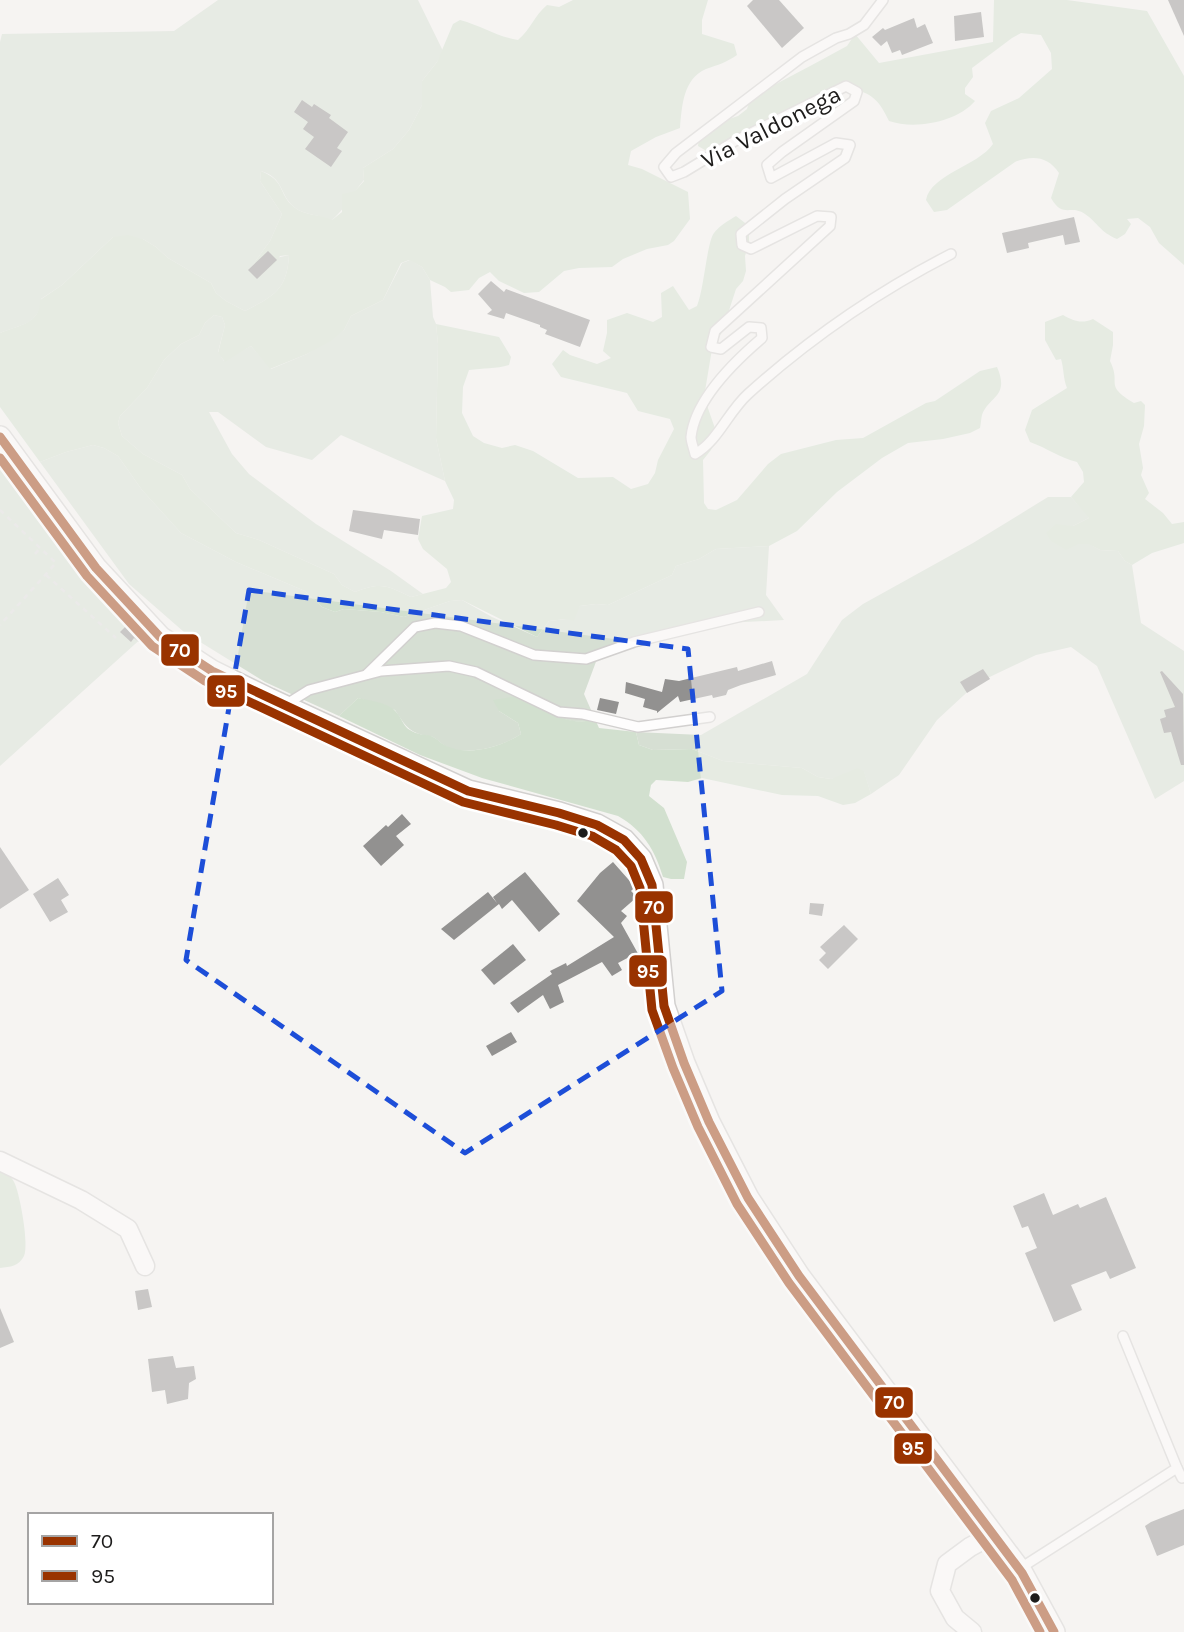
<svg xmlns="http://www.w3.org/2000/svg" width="1184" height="1632" font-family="Karla,sans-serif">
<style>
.green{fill:#d6dfd3}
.forest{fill:#d2e0cf}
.building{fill:#929190}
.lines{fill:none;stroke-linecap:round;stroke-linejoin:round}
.service-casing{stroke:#d2d0cf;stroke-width:12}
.minor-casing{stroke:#d2d0cf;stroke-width:21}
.tertiary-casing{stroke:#d2d0cf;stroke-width:24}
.path{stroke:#dedede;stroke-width:2.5;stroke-dasharray:5 5;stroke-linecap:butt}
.service{stroke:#fefdfd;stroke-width:9}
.minor{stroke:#fefdfd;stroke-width:18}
.tertiary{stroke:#fefdfd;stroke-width:21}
.bus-1-casing{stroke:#fff;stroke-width:14}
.bus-2-casing{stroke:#fff;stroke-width:14}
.bus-1{stroke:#930;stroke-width:9}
.bus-2{stroke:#930;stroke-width:9}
.marked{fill:none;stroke:#1d4ed8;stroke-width:5;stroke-dasharray:14 9;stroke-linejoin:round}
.bus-dot{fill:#1d1c1b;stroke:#fff;stroke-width:2.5}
.labels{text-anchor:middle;stroke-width:7;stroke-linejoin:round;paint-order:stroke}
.street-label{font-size:24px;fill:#1d1c1b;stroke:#fff}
.line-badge{stroke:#fff;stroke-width:2.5}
.badge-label{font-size:19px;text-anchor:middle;font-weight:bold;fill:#fff}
</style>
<rect width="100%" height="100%" fill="#f5f4f2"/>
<!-- green -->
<g class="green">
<path d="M218 0H418L443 51 437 62 422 81V105L409 130 393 149 363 168 364 180C352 194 345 209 331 221 320 214 305 216 294 207 279 194 284 178 261 171L260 181 282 214 270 241 254 263 289 255C287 290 274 296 245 311L226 301 216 293 211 283 168 258 156 247 143 239 113 237 62 285 41 299C40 324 20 325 0 333V42L2 34 174 31Z"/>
<path d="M410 260 422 267 430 280 433 317 436 324 438 344 436 438 445 481 341 435 312 460 266 447 218 412H209L232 454 249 474 316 524 391 571 423 594 411 597C386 585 381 582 355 592L342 585 334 574 259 540 236 533 190 489 182 475 143 454 122 436 118 423 120 416 147 388 164 360 181 344 199 335 205 323 214 315 222 317 225 325 218 352 224 361 251 346 271 369 307 354 344 330 351 316 383 300 402 263Z"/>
<path d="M93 445 104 448 118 456 142 490 181 533 236 562 305 591 322 607 335 612 344 609 381 612 404 617 450 601 462 600 492 617 537 637 549 621 566 619 580 606 596 604 608 605 672 575 676 566 699 559 716 549 769 546 766 595 784 620 706 624 597 659 584 694 595 719C568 729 545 710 524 695L499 711 518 723 521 734C503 746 475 754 452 749 444 747 440 741 433 737 431 736 425 736 423 735 408 732 403 722 395 710L358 698 339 716 265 682 184 632 129 584 40 462 66 452Z"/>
<path d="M0 451 51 525 109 603 145 635 0 766Z"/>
<path d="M1048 497H1071C1077 505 1084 509 1089 518L1073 526 1079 544H1089L1100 550 1118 551 1125 561 1132 565 1141 623 1184 651V781L1155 799 1097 666 1071 647 1036 655 977 683 937 720 899 775 871 794 864 772 831 779 818 777 802 768 723 761 692 749 653 750 639 745 636 732 701 735 807 674 842 620 863 604 973 543Z"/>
</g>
<!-- forest -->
<g class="forest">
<path d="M573 0H708L702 20V34L734 44 737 55C727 62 718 65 706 69 683 79 682 106 680 128L656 137 631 151 628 165 642 169 688 192 690 219 674 241 668 245 647 249 623 259 612 267 579 268 564 271 539 292 524 293 499 281 490 272 479 278 469 290 451 292 445 287 430 280 422 267 409 260 401 263 383 300 351 316 344 330 331 341 307 354 270 369 251 346 225 362 218 353 225 325 222 317 214 315 205 323 199 335 181 344 164 360 147 388 120 416 118 423 122 436 143 454 182 475 190 489 236 533 259 540 334 574 342 585 355 592C381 582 386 585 411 597L446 588 451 582 447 569 423 549 418 539 422 516 453 509 454 500 445 481 436 438 438 344 436 324 499 337 511 357 509 365C496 369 483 368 469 370L463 387 462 413 473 436 484 443 502 448 515 445 533 451 578 478 613 477 631 489 648 484 655 473 658 460 674 429 670 419 638 411 627 393 561 377 552 364 563 350 570 355 597 364 611 358 603 351 607 333V320L627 313 653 322 662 317 661 293 673 286 689 310 697 306C704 289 707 242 714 233 720 225 728 221 736 216L749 226V243L745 256 746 271 743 281 736 289 722 332 712 349 704 397 717 434 711 450 703 460 704 503 708 509 716 510 737 500 768 464 781 454 836 440 863 438 926 403 935 401 980 371 997 367C1010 397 989 396 982 415 981 419 981 423 980 428L970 433 943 439 908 443 882 458 837 492 797 531 769 546 716 549 699 559 676 566 672 575 608 605 596 604 580 606 574 621 566 619 549 621 537 637 462 600 450 601 404 617 381 612 344 609 335 612 322 607 305 591 236 562 181 533 142 490 118 456 104 448 93 445 66 452 40 462 0 407V333C19 325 40 324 40 300L62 285 113 237 128 235 143 239 156 247 168 258 211 283 216 293 226 301 245 311C274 296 287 290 289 255L280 256 274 265 258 270 254 263 270 241 282 214 260 181 261 171C286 181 278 194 294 207 305 216 320 214 332 220L342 212V194L355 191 364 181 363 168 393 149 409 130 422 105V81L437 62 453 24 460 20C482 26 495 36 518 40 531 29 534 16 547 5L559 7Z"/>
<path d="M994 0H1067L1147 11 1184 76V265L1159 243 1150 227 1138 218 1127 219 1131 224 1125 234 1117 239C1100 232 1098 223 1085 214 1070 204 1063 219 1051 198L1059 173C1048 156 1032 155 1015 162L947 210 934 212 926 200C931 174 978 166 993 144L985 123 991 111 1019 98 1052 69 1051 53 1041 35 1021 33 1012 38 972 68 973 77 965 88V94L975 101C957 122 915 130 889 121 880 102 872 91 848 89L772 123 727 151 710 153 698 146 699 138 720 122 738 116 747 109 751 96 764 85 776 84 812 65 847 46 855 34 879 63 993 42Z"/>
<path d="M1063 315C1074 321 1081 324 1093 319L1113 332V345L1110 361C1122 385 1103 384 1134 403L1141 401 1145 405 1144 426 1139 444 1143 468 1141 475 1149 493 1145 499 1163 513 1172 524 1184 522V543L1152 553 1132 565 1125 561 1118 551 1100 550 1088 544H1079L1066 550 1051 541 1046 533 1056 524 1073 526 1089 518 1071 497 1084 482 1083 472 1077 462C1060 458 1047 448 1030 442L1025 430 1032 410 1067 388C1063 378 1064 369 1061 359L1056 360 1045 340V322Z"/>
<path d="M524 695C545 710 568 728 595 719L599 728 636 732 639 745 653 750 692 749 723 761 802 768 818 777 831 779 857 768 864 771 871 794 855 803 843 805 818 796 782 795 702 778 688 782 656 780 651 785 649 796 664 808 687 862 684 879H671L663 877C655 850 643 830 618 816L482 778 420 755 339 716 358 698C370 701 389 702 397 713 402 719 404 727 410 730 417 735 424 734 431 736 437 738 442 745 449 747 472 756 502 746 521 734L518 723 499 711 493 700Z"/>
<path d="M0 1168C6 1172 12 1177 15 1184 20 1196 29 1244 24 1256 19 1266 10 1267 0 1268Z"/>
</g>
<!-- building -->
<g class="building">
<path d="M753 0H779L804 28 782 48 747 6Z"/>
<path d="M1168 0H1184V36Z"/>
<path d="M981 12 984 37 955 41 954 16Z"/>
<path d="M914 18 917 28 925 24 933 43 902 55 900 50 892 53 887 41 881 46 872 37 883 28 885 30Z"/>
<path d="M302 100 312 107 314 104 331 115 329 118 348 132 337 148 342 151 331 167 305 149 314 137 303 129 308 122 294 112Z"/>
<path d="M1074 217 1080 242 1065 245 1063 235 1028 243 1029 248 1007 253 1002 233Z"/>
<path d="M268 251 277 260 257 279 248 270Z"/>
<path d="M491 281 504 292 506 289 590 320 580 347 545 334 547 330 540 327V325L506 313 504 319 487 314 492 310 478 294Z"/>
<path d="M353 510 420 519 418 535 384 530 382 539 349 531Z"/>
<path d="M129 623 143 638 139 642 134 638 131 642 120 632Z"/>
<path d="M772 661 776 675 741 685 728 690 726 695 713 698 712 695 680 702 678 696 657 713V711L643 707 645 699 625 693 626 682 662 692 665 679 679 681 737 667 738 671Z"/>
<path d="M983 669 990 679 967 693 960 682Z"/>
<path d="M1162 671 1183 694 1184 765H1181L1171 732 1164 733 1160 719 1166 717 1164 710 1175 707 1160 672Z"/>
<path d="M600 698 619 702 616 714 597 710Z"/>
<path d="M402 814 411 824 396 836 404 845 381 866 363 846 386 825 388 827Z"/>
<path d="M0 847 29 890 0 909Z"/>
<path d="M613 862 635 887 631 891 637 897 621 911 627 916 621 923 641 959 639 961 633 955 618 963 622 970 612 976 602 962 558 985 564 1002 550 1009 543 995 518 1013 510 1003 552 974 550 971 566 963 567 966 614 937 577 901 600 873Z"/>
<path d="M525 872 560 914 539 932 512 900 502 909 499 904 454 940 441 929 488 892 497 903 493 897Z"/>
<path d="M58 878 69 895 61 900 68 912 50 922 33 894Z"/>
<path d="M810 903 824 904 822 916 809 914Z"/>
<path d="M844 925 858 939 828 969 819 960 826 953 820 947Z"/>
<path d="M513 944 526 960 494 985 481 970Z"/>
<path d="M511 1032 517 1042 492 1056 486 1046Z"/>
<path d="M1044 1193 1053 1215 1078 1204 1080 1208 1106 1197 1136 1268 1110 1279 1106 1271 1071 1285 1082 1310 1054 1322 1025 1253 1037 1248 1028 1226 1022 1228 1013 1206Z"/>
<path d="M148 1289 152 1307 138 1310 135 1291Z"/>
<path d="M0 1308 14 1342 0 1348Z"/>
<path d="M173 1356 176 1368 194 1366 196 1379 189 1383 188 1399 167 1404 165 1390 152 1392 148 1359Z"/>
<path d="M1184 1509V1545L1157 1556 1145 1526 1151 1522Z"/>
</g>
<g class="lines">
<!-- service casing -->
<g class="service-casing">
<g id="service">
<path d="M883 0 864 25 849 34 836 38 802 57 676 153 664 167 671 177 684 172 735 141 846 86 857 92 854 101 782 152 767 165 771 178 836 143 850 145 845 158 785 199 741 234 742 245 751 249 817 216 831 217 830 226 715 331 711 347 721 349 749 327 761 328 762 338C735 361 695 399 691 437 691 442 694 449 695 454 718 441 728 412 748 394 809 339 877 292 951 254"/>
<path d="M367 674 415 627 435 623 461 626 534 655 586 659 634 642 759 612"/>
<path d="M285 705 309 690 381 671 449 666 476 672 559 712 583 714 638 727 710 717"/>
<path d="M1177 1468 1182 1478"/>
<path d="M1019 1569 1177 1468 1123 1336"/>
</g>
</g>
<!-- minor casing -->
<g class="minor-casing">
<g id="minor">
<path d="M0 1161 81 1200 128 1229 145 1266"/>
<path d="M972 1632 955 1618 940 1591 947 1564 970 1547 994 1534"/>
</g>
</g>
<!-- tertiary casing -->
<g class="tertiary-casing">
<path id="tertiary" d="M0 437 96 568 160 637 212 671 269 699 468 791 559 813 597 825 624 840 641 859 652 885 664 1006 684 1063 709 1122 748 1198 799 1276 1022 1573 1054 1632"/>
</g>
<!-- path -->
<g class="path">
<path d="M0 510 56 563 0 625"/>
<path d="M35 554 40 548"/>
<path d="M46 575 116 638"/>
</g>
<!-- service -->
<use href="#service" class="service"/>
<!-- minor -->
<use href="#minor" class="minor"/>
<!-- tertiary -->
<use href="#tertiary" class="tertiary"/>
<!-- bus-1 casing -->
<g class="bus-1-casing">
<path id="bus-1" d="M0 437 96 568 160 637 212 671 468 791 559 813 597 825 624 840 641 859 652 885 664 1006 684 1063 709 1122 748 1198 799 1276 1022 1573 1054 1632"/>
</g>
<!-- bus-2 casing -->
<g class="bus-2-casing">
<path id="bus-2" d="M0 458 87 576 152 646 205 681 463 802 556 825 592 836 616 850 631 866 640 888 652 1010 673 1068 698 1127 737 1204 789 1283 1012 1580 1040 1632"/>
</g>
<!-- bus-1 -->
<use href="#bus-1" class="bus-1"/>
<!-- bus-2 -->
<use href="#bus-2" class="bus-2"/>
</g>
<!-- marked area -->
<path d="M0 0H1184V1632H0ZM249 590 688 649 722 991 465 1153 186 960Z" fill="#f5f4f2" fill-opacity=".55" fill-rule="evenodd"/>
<path class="marked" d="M249 590 688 649 722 991 465 1153 186 960Z"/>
<!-- markers -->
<g class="bus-dot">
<circle cx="583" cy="833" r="6"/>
<circle cx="1035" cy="1598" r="6"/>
</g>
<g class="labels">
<!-- street labels -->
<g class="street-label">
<text transform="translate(771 127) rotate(-27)" y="8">Via Valdonega</text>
</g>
</g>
<g class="line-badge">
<rect x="160" y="633" width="40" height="34" rx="7" fill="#930"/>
<rect x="206" y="674" width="40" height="34" rx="7" fill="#930"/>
<rect x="634" y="890" width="40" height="34" rx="7" fill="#930"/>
<rect x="628" y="954" width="40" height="34" rx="7" fill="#930"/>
<rect x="874" y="1386" width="40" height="33" rx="7" fill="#930"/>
<rect x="893" y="1432" width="40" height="33" rx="7" fill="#930"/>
</g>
<g class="badge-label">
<text x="180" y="657">70</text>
<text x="226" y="698">95</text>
<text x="654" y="914">70</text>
<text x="648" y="978">95</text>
<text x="894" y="1409">70</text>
<text x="913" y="1455">95</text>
</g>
<!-- legend -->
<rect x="28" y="1513" width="245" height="91" fill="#ffffff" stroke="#a5a4a4" stroke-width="2"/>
<rect x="42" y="1536" width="35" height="10" fill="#993300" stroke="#a5a4a4" stroke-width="2"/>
<text x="91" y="1548" font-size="21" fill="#1d1c1b">70</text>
<rect x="42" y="1571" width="35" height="10" fill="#993300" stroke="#a5a4a4" stroke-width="2"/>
<text x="91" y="1583" font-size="21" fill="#1d1c1b">95</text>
</svg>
